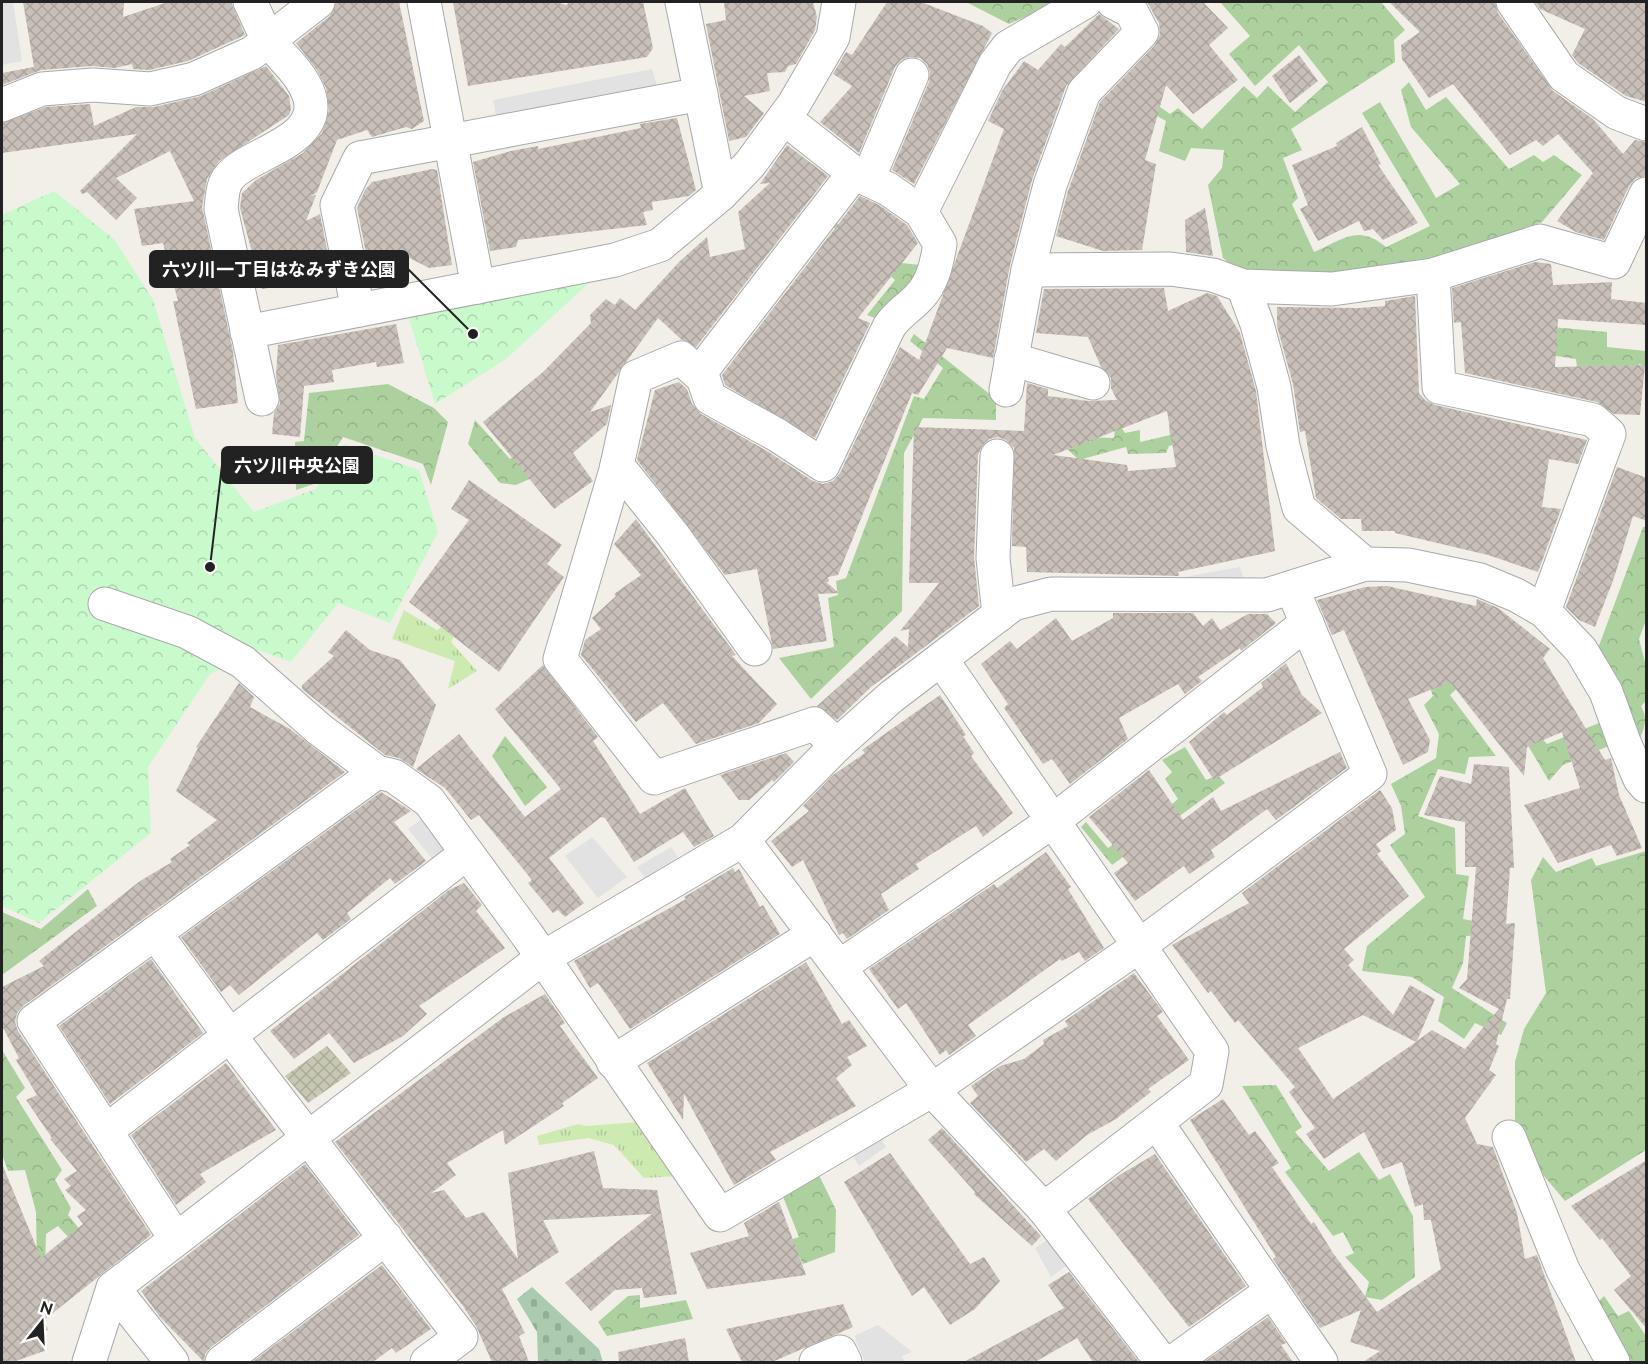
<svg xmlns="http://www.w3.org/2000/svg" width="1648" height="1364" font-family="Raleway,'Noto Sans JP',sans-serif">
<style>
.construction{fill:url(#construction-cross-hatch)}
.grass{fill:url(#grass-tufts)}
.forest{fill:url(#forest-crowns)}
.cemetery{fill:url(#cemetery-stones)}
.park{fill:url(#park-crowns)}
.parking{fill:#e2e2e2}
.building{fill:url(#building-cross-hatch);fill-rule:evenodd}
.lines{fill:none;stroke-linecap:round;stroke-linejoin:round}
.minor-casing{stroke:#a9a9a9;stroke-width:35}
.minor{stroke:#fff;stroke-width:33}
.leader{fill:none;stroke:#222;stroke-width:2}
.callout-dot{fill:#222;stroke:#fff;stroke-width:2}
.callout{fill:#222;stroke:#222;stroke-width:2}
.callout-label{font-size:18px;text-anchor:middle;font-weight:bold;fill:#fff}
</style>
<defs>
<pattern id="construction-cross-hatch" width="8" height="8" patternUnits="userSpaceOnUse" patternTransform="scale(1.5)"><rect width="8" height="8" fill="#c7c7b4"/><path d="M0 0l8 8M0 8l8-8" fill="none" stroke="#abab9a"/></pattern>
<pattern id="grass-tufts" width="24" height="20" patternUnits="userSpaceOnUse" patternTransform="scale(1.5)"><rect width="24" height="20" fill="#cdebb0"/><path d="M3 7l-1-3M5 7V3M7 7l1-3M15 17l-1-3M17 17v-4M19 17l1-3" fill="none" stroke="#b0c997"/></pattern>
<pattern id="forest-crowns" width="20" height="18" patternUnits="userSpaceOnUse" patternTransform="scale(1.5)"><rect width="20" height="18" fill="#add19e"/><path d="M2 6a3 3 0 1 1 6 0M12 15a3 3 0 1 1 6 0" fill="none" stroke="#95b388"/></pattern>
<pattern id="cemetery-stones" width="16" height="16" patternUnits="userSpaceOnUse" patternTransform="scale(1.5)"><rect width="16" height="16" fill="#aacbaf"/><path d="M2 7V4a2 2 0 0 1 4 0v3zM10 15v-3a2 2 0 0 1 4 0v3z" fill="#92ae96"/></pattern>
<pattern id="park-crowns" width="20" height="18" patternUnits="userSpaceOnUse" patternTransform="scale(1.5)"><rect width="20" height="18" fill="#c8facc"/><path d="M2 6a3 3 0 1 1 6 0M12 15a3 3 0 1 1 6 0" fill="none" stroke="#acd6af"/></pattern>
<pattern id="building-cross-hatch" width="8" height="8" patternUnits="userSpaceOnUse" patternTransform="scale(1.5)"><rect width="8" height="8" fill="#c7bfb8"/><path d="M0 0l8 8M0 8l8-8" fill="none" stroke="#aba49e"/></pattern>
</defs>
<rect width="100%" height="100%" fill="#f2efe9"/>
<!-- construction -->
<path class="construction" d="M327 1046 351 1073 308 1103 285 1076Z"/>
<!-- grass -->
<g class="grass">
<path d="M404 610 437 630 443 626 456 633 451 642 477 671 448 689 455 661 392 639Z"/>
<path d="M639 1122 678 1176 644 1178 614 1145 588 1138 539 1145 537 1136 578 1124 586 1126Z"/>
</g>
<!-- forest -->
<g class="forest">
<path d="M966 2H1058L1009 24Z"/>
<path d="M1220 2H1381L1405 30 1394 40 1395 62 1291 129 1302 150 1283 158 1298 198 1292 204 1314 252C1344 239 1358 224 1386 247L1430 226 1362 113 1380 102 1436 198 1460 184 1411 127 1401 90 1409 82 1426 110 1446 97 1509 169 1534 155 1543 162 1554 155 1582 175 1542 222 1404 267 1315 273 1238 270 1223 258 1208 185 1222 168 1224 150 1191 148 1185 161 1159 151 1166 121 1132 102 1136 90 1170 114 1178 108 1202 129 1244 86 1257 98 1268 86 1295 112 1328 82 1299 45 1255 86 1229 54 1250 36Z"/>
<path d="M836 223 901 263 931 266 880 320 867 315 895 280 833 227Z"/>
<path d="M1509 323 1607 332V347L1646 351V366L1639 364 1633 373 1577 367 1576 359 1550 355Z"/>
<path d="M914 334 996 399V420L923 418 904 453 902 611 811 699 779 658 834 647 828 598 838 595 836 581 846 578 914 396 924 399 943 368 910 341Z"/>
<path d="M388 384 434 408 448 422 431 485 423 464 343 437 314 484 296 490 295 442 304 441 309 393Z"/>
<path d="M1204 418 1212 435 1169 446 1166 453 1128 454 1126 447 1079 460 1053 436 1114 438 1116 419 1125 433 1140 430V442L1170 435 1169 427Z"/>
<path d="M475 420 510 459 548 425 536 476 516 485 500 483 468 444Z"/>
<path d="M1643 527H1646V620L1639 639 1646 666V701L1641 706C1648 718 1645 729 1638 741L1597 651Z"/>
<path d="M1418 655 1468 678 1450 695 1496 756 1469 757 1465 774 1438 769 1418 816 1455 828 1456 874 1469 876 1463 919 1494 925 1493 935 1466 936 1463 963 1452 988 1507 1023 1501 1035 1475 1023 1464 1039 1438 1021 1444 997 1412 977 1362 971 1367 946 1425 897 1390 845 1405 834 1401 806 1391 784 1436 758 1439 734 1424 705 1433 696Z"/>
<path d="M1599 723 1609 746 1563 765 1549 781 1527 744 1538 734 1547 744Z"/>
<path d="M505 736 547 787 525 806 492 756Z"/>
<path d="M1185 747 1206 780 1218 775 1225 783 1112 865 1081 827 1086 822 1108 848 1121 839 1127 843 1178 799 1165 779 1172 772 1162 760Z"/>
<path d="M1646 851V1150L1565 1201 1539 1170 1515 1124V1062L1524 1029 1546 993 1531 880 1543 857 1556 872 1592 858 1596 866Z"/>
<path d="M88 889 97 906 2 975V912L41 929Z"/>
<path d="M2 1050 25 1088 16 1097 62 1170 55 1180 71 1208 68 1215 105 1260 97 1268 58 1226 46 1234 45 1268H37L36 1212 25 1170 8 1171 2 1154Z"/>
<path d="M1276 1085 1302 1127 1295 1132 1329 1171 1359 1152 1379 1180 1390 1174 1413 1216 1415 1277 1382 1300 1365 1297 1369 1282 1345 1257 1354 1253 1343 1232 1333 1236 1285 1172 1291 1168 1242 1086Z"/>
<path d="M816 1169 836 1210 835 1252 803 1264 790 1240 799 1237 780 1189Z"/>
<path d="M640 1295V1308L686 1300 693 1319 607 1336 598 1322 628 1296Z"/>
<path d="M1604 1296 1618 1316 1629 1311 1646 1336V1362H1620L1592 1308Z"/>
</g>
<!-- cemetery -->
<path class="cemetery" d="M532 1287 599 1349 603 1362H538L537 1332 517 1299Z"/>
<!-- park -->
<g class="park">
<path d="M54 191 114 239 153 300 195 438 254 512 316 489 344 444 419 470 438 532 390 623 338 603 291 662 259 650 210 674 148 767 151 833 39 923 2 906V215Z"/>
<path d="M586 275 589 283 506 359 435 404 406 309Z"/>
</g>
<!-- parking -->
<g class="parking">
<path d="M2 2H13L22 61 2 65Z"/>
<path d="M652 69 657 86 496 116 493 100Z"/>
<path d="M1240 567 1245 583 1190 585 1189 576Z"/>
<path d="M423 818 445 846 443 857 435 862 408 829Z"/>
<path d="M592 837 627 877 598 898 565 856Z"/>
<path d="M671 847 678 857 645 878 637 867Z"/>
<path d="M878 1132 886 1147 859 1166 847 1148Z"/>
<path d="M1052 1237 1069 1264 1051 1277 1035 1248Z"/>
<path d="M878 1325 912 1352 902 1356 905 1362H865L854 1336Z"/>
</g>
<!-- building -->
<g class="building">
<path d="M23 2H124L123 17 168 2H231L245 35 188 61 149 70 133 69 132 64 115 68 92 66 41 70 2 85V73L34 67Z"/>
<path d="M336 2H399L424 121 412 129 406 127 372 137 367 130 337 140 317 192 311 196 316 195 306 221 320 214 334 285 320 287 318 281 262 289 240 208 242 193 256 180 303 153 322 133 329 111 326 88 317 70 296 43 330 16Z"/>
<path d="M453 2H556L566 5 570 2H643L653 48 647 57 468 86Z"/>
<path d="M724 2H813L817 17 815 30 796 64 788 66 785 72 767 73 770 91 744 96 764 113 746 137 729 141 706 24 726 20Z"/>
<path d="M887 2H921L983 26 992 33 914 184 892 170 929 82 930 72 927 64 920 58 909 57 901 60 895 67 859 153 820 122 852 86 833 74 846 52 852 55Z"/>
<path d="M1147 2H1203L1228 28 1209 45 1238 80 1193 114 1166 85 1145 160 1156 164 1142 250 1103 251 1056 236 1068 191 1100 102 1155 45 1160 35 1159 23Z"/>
<path d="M1389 2H1495L1498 13 1553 91 1593 119 1623 154 1635 140 1647 142V176L1636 178 1629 186 1604 240 1576 232 1557 221 1593 173 1558 134 1543 146 1536 140 1510 155 1453 84 1429 98 1402 59 1401 45 1420 32Z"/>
<path d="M1535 2H1647V102L1626 96 1578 63 1572 55 1585 29 1540 9Z"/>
<path d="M1099 14 1119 29 1066 86 1032 180 1010 265 993 358 947 348 918 395 912 393 838 575 828 577 829 582H826L839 593 818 594 827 641 773 649 757 569 725 575 637 460 655 390 679 382 687 389 692 404 701 414 767 451 813 481 823 484 833 481 840 473 900 347 919 360 1004 129 988 121 1002 91 1024 61 1038 70 1061 44 1065 47Z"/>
<path d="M1299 55 1318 81 1290 103 1272 76Z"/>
<path d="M266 66 289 96 291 109 289 115 219 161 207 179 202 207 233 351 238 403 196 409 173 301H178L163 243 142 246 134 209 194 201 170 151 116 178 137 198 116 220 87 192 82 194 80 191 137 134 2 153V123L46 107 90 104 94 126 136 107H154L201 96Z"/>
<path d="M677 118 696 190 689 196 652 202 653 210 643 212 647 225 518 240 516 247 490 251 473 162 511 151 538 146V149L641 128 640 124Z"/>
<path d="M1362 127 1381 164 1378 165 1418 223 1383 240 1373 229 1364 231 1359 221 1318 241 1300 209 1308 205 1292 165 1337 146 1336 143Z"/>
<path d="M787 145 828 176 696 347 682 340 658 318 590 412 611 405 607 424 573 453 593 481 554 509 483 422 543 372 591 323 590 315 606 299 615 305 620 298 635 310 680 261 707 237 710 257 745 249 738 212 770 183 760 184Z"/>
<path d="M432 169 437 170 452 265 429 268 396 251 399 274 371 278 357 208 365 190 372 182Z"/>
<path d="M860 196 879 205 907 225 918 243 858 318 870 323 815 438 725 385 722 375Z"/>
<path d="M1205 208 1213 256 1186 252 1185 220Z"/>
<path d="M1535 262 1551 264 1553 285 1612 282 1611 299 1647 303V325L1558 319 1555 367 1645 365 1640 415 1614 414 1597 402 1465 373 1461 322 1454 323 1452 288Z"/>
<path d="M1164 288 1168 311 1207 293 1217 296 1240 333 1256 391 1275 551 1178 572 1179 576 1027 572 1026 547 1012 546 1014 448 1006 440 998 437 989 439 982 446 978 455 974 557 979 606 871 687 837 720 817 706 895 636 908 647 909 629 900 631 939 583H909L914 427 1024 431 1027 383 1048 389V396L1088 401 1117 400 1111 388V378L1101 367 1088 337 1036 333 1044 289ZM1167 411 1176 467 1128 471 1127 465 1053 455Z"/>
<path d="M1415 296 1419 393 1425 400 1435 405 1587 440 1578 464 1549 459 1542 507 1561 509 1538 572 1488 555 1395 533V531H1362L1361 519H1341L1316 498 1305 431 1300 432 1293 384 1277 326V307L1359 308 1385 306V301Z"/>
<path d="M396 324 404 363 377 367 376 362 332 370 334 382 304 386 300 437 272 434 274 413 280 404 276 376 278 345Z"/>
<path d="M1617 467 1647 478V521L1633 516 1614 578 1595 627 1579 620 1566 607Z"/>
<path d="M469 480 562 545 547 564 564 577 499 672 409 602 469 520 451 509Z"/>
<path d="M636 519 736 655 732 656 777 704 759 723 696 744 663 703 636 722 581 655 585 640 601 629 592 618 616 596 614 594 641 575 614 544Z"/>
<path d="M1387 586 1476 606 1477 599 1498 608 1550 649 1543 658 1605 760 1611 758 1619 795 1642 848 1617 856 1611 845 1558 863 1524 805 1580 788 1562 732 1527 747 1524 776 1450 682 1408 699 1430 740 1428 752 1403 765 1344 630 1332 635 1317 600 1365 587Z"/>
<path d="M1113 613H1193L1203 626 1212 618 1220 630 1248 614H1267L1276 623 1241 651 1240 648 1198 677 1202 681 1185 694 1178 684 1119 718 1128 739 1070 784 1052 759 1043 764 1004 708 1008 704 981 664 1010 641 1017 649 1056 618 1072 641 1113 618Z"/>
<path d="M346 630 370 650 400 660 436 705 413 767 399 758 385 755 302 689V685L334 656 328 652Z"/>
<path d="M1286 663 1302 695 1322 713 1214 780 1189 742 1224 712 1227 715 1263 687 1261 683Z"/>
<path d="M543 665 598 737 593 741 640 814 685 788 714 836 694 847 683 832 634 862 605 818 601 817 549 858 584 903 565 917 558 910 553 913 528 883 532 880 479 815 471 820 445 788 416 769 459 734 525 817 561 789 495 709 518 688 522 690 519 687Z"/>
<path d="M239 683 254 697 250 707 290 729 345 772 23 1006 17 1013 15 1022 18 1031 151 1235 44 1320 48 1330 41 1333 47 1350 13 1362H2V1164L41 1258 83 1224 77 1216 86 1210 65 1190 71 1186 64 1179 77 1171 50 1139 52 1138 26 1100 37 1095 16 1060 19 1058 2 1026V987L44 966 39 961 140 881 172 862 170 859 190 845 187 843 217 820 176 791 198 748 196 747Z"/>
<path d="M940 695 966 735 963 736 974 753 971 756 1013 813 983 837 976 826 916 864 919 869 881 894 889 910 847 939 843 933 839 935 803 860 792 867 771 841 809 811 803 806 833 775 865 753 862 750Z"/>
<path d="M1340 752 1347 768 1276 820 1267 809 1211 850 1215 857 1189 874 1184 866 1135 901 1114 873 1128 863 1089 817 1149 770 1183 820 1213 797 1221 811Z"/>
<path d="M786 753 794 762 774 782 772 780 749 800H739L720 775Z"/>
<path d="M1474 764 1509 767 1514 868H1510L1506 924 1515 923 1510 999H1507L1496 1044 1499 1046 1489 1070 1496 1075 1465 1118 1477 1144 1493 1147 1517 1213 1525 1259 1537 1255 1576 1362H1363L1380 1351 1350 1342 1361 1310 1320 1328 1273 1259 1276 1257 1190 1120 1223 1099 1249 1135 1255 1131 1279 1163 1272 1167 1311 1224 1314 1222 1333 1253 1377 1312 1441 1269 1431 1220H1424L1423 1204 1415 1207 1402 1162 1383 1169 1364 1132 1324 1159 1306 1134 1315 1128 1289 1092 1295 1087 1238 1020 1235 1023 1211 991 1208 993 1172 945 1249 903 1242 893 1380 790 1392 808 1396 830 1376 844 1381 851 1377 854 1409 896 1344 949 1354 960 1348 965 1393 1015 1410 985 1435 999 1417 1041 1432 1030 1465 1049 1499 1009 1459 988 1467 979 1476 867H1465V822L1424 815 1440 776 1471 784ZM1363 1015 1416 1042 1333 1099 1298 1048Z"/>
<path d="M381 792 411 811 394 822 426 861 395 884 390 878 347 913 351 919 323 940 317 933 239 995 230 985 221 992 181 937Z"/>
<path d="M1046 852 1071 887 1068 889 1104 948 1085 961 1079 952 1062 961 1060 959 968 1025 976 1036 949 1055 946 1050 940 1055 906 1003 898 1009 869 969 994 884 997 888Z"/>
<path d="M733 868 735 872 739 869 760 907 763 905 780 934 630 1029 598 983 590 988 574 961 686 899 684 897Z"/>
<path d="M464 883 482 905 476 911 505 948 419 1006 427 1014 403 1036 354 1063 329 1033 294 1059 270 1031 449 890Z"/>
<path d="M151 959 203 1033 110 1104 59 1026Z"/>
<path d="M806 962 842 1024 849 1020 867 1046 847 1057 852 1065 836 1078 856 1106 770 1152 776 1160 734 1185 684 1094 683 1120 647 1063Z"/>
<path d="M1134 973 1163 1012 1157 1016 1189 1060 1148 1089 1151 1092 1116 1119 1087 1135 1056 1161 1044 1149 1026 1162 970 1103 978 1096 971 1086 1000 1066 1024 1059 1044 1044 1043 1040 1068 1026 1065 1021Z"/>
<path d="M545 994 565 1023 560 1026 598 1078 562 1103 564 1106 505 1145 503 1130 447 1163 456 1175 431 1193 444 1190 466 1218 484 1212 518 1259 508 1173 594 1151 603 1188 657 1190 677 1294 644 1298 642 1288 615 1290 591 1311 565 1283 652 1214 543 1220 559 1252 502 1289 525 1333 519 1336 529 1362H492L476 1326 463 1306 335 1142 504 1017Z"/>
<path d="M226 1063 276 1130 200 1174 206 1182 176 1205 131 1135Z"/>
<path d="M942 1128 1041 1236 1032 1246 974 1194 975 1192 928 1140Z"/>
<path d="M890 1153 970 1264 984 1257 1000 1281 975 1309 950 1325 924 1287 912 1296 844 1182Z"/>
<path d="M1155 1154 1246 1286 1189 1327 1088 1199 1118 1176Z"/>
<path d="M1647 1160V1329L1614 1290 1631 1276 1602 1238 1600 1240 1571 1206Z"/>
<path d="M305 1164 359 1235 211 1347 205 1354 204 1362 160 1317 141 1291Z"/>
<path d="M779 1202 806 1275 707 1289 690 1253 749 1236 744 1223Z"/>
<path d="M382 1265 431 1329 396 1353 392 1348 373 1362H252Z"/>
<path d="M1069 1272 1139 1362H1093L1077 1338 1035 1362H964L1064 1308 1048 1285Z"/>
<path d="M843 1304 853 1327 772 1362H742L726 1329Z"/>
<path d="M1268 1317 1286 1343 1281 1345 1293 1362H1204Z"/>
<path d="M685 1338 689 1362H619L618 1352Z"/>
</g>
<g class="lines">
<!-- minor casing -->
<g class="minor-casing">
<g id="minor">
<path d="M250 2C257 15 262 31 271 43 284 60 302 74 309 95 325 145 238 154 226 182 222 189 222 201 221 209L262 399"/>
<path d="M424 2 478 287"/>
<path d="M682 2 721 194"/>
<path d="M1513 2 1564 76 1617 113 1646 124"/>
<path d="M2 105 42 89 93 85 150 89 194 79 252 53 318 2"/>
<path d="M784 118 854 173 888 189 921 212 940 244C937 262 933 283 919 297 909 308 897 314 889 327L823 465 777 435 710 398 703 378 681 358 636 377 616 470 560 659 654 778 814 724 837 745"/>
<path d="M868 179 912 75"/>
<path d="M921 212 995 64 1008 47 1085 2"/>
<path d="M1028 270 1170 269 1213 275 1243 286 1332 289 1433 275 1540 241 1614 262 1646 194"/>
<path d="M1433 275 1439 387 1593 420 1609 434 1544 611"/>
<path d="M1243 286 1257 324 1274 387 1283 446 1299 508 1365 564"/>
<path d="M358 310 337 205 360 158 701 94"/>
<path d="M247 332 615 260 660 245 721 194 750 164 794 104 833 37 839 2"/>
<path d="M1011 359 1093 383"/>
<path d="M699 374 854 173"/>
<path d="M1006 390 1028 270 1050 185 1084 92 1142 32 1131 11 1113 2"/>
<path d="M997 456 993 558 999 615"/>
<path d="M617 465 673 535 755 649"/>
<path d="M105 604 187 632 243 662 319 729 377 772 394 776 429 801 528 936 720 1215 932 1090 1139 946 1370 774 1292 588"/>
<path d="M941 659 1212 1051 1206 1084 1044 1209"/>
<path d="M743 840 932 1090 1044 1209 1162 1362"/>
<path d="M155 933 230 1036 461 1337 427 1362"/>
<path d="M839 967 1053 821 1307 623"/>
<path d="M613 1062 815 934"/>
<path d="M1157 1123 1321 1362"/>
<path d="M106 1131 467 853"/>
<path d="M1509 1137 1563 1270 1613 1362"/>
<path d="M176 1239 34 1021 377 772"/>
<path d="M113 1288 172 1362"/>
<path d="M89 1362 113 1288 541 959 743 840 837 745 891 697 1013 604 1051 594 1267 595 1365 564 1408 565 1480 580 1516 595 1544 611 1581 650 1606 692 1624 742 1640 779 1646 786"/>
<path d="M222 1362 386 1238"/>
<path d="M816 1362 840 1352 845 1362"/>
<path d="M1173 1362 1272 1291"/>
</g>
</g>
<!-- minor -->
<use href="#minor" class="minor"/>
</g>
<!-- callouts -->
<path class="leader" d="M473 334L408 269M210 567L222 465"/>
<g class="callout-dot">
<circle cx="473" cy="334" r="6"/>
<circle cx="210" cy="567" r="6"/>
</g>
<g class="callout">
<rect x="150" y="251" width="258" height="36" rx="6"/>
<rect x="222" y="447" width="150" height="36" rx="6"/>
</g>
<g class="callout-label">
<text x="279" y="276">六ツ川一丁目はなみずき公園</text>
<text x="297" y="472">六ツ川中央公園</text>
</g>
<!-- border -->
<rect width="1648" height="1364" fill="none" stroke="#222222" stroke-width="6"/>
<!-- north arrow -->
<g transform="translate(42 1322) rotate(18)" stroke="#ffffff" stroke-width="4.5" paint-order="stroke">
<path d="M0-4.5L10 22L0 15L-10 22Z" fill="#222222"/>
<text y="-9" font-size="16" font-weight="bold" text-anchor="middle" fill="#222222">N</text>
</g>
</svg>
